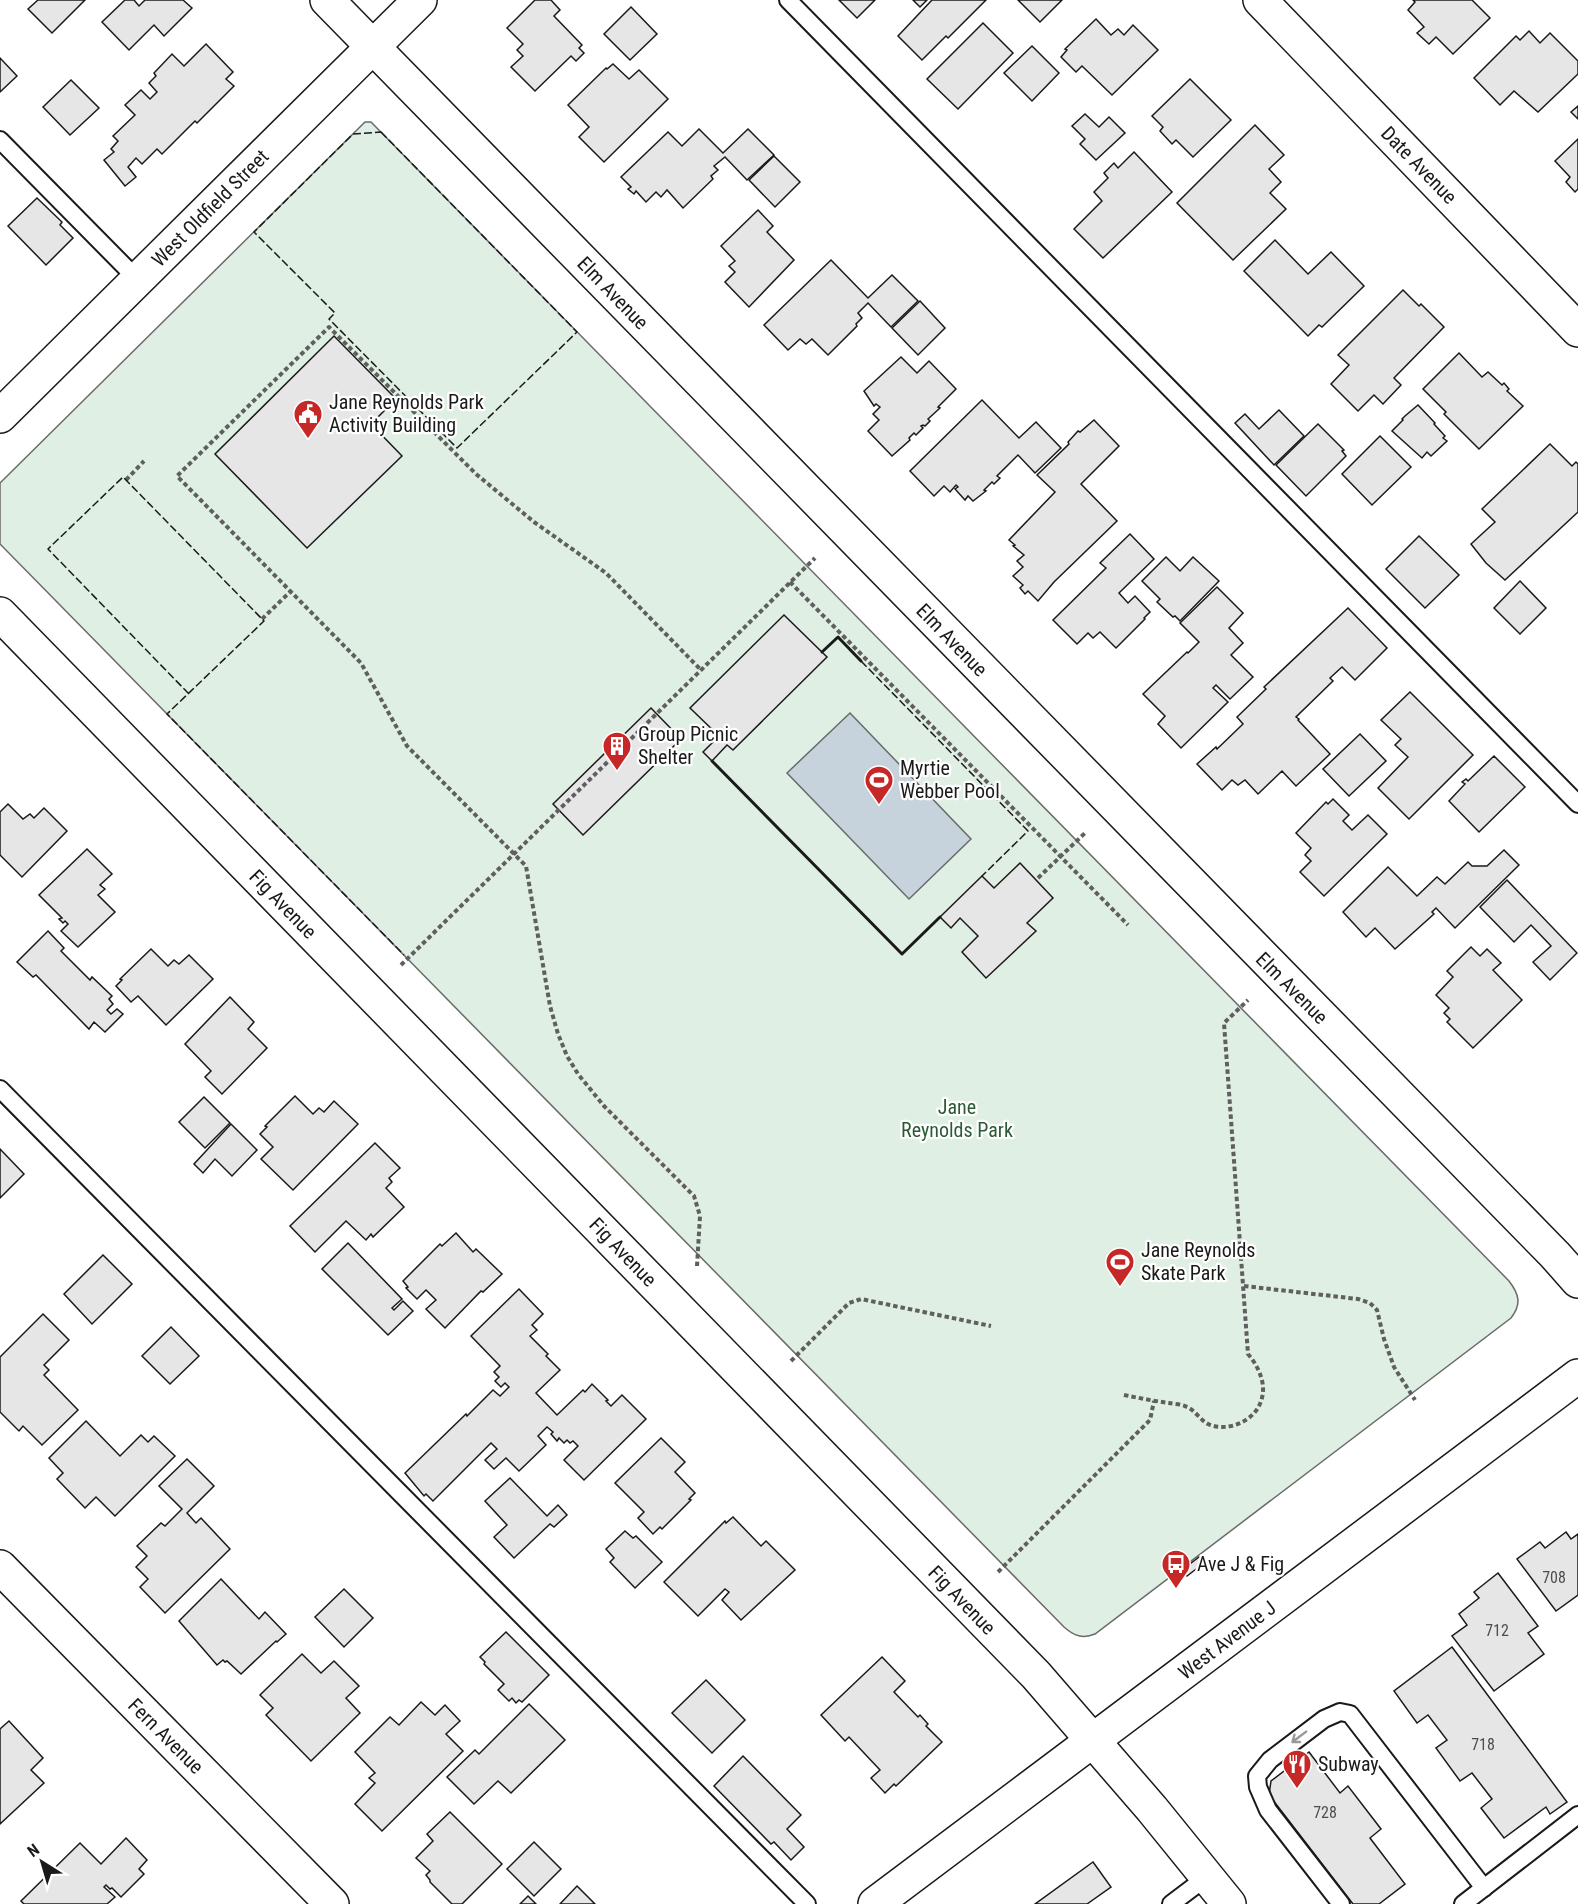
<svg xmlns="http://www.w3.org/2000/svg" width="1578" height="1904" font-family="'Roboto Condensed',sans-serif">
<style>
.green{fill:#e0efe3;stroke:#6a6a6a;stroke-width:1.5}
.water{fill:#c6d2dc;stroke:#6a6a6a;stroke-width:1.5}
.building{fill:#e6e6e6;stroke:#1a1a1a;stroke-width:1.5}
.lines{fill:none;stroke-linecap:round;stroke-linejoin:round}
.lane-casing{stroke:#1a1a1a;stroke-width:20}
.street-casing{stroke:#1a1a1a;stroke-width:36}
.primary-casing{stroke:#1a1a1a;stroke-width:36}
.path{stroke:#5f5f5f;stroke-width:4;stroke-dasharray:4.5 3;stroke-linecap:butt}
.lane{stroke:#fff;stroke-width:16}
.street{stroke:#fff;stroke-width:33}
.primary{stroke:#fff;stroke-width:33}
.fence{stroke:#1a1a1a;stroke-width:1.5;stroke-dasharray:8 3;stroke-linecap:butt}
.wall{stroke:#1a1a1a;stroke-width:3}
.oneway{stroke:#989898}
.labels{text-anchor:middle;stroke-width:4.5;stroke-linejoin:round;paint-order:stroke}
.number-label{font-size:16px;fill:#4d4d4d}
.street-label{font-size:20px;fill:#1a1a1a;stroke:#fff}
.poi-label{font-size:20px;fill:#1a1a1a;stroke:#fff;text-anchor:start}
.park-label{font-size:20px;fill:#2b5a34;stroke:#fff}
</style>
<rect width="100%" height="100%" fill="#fff"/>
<!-- green -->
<path class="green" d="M365 122H371L1509 1281C1519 1294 1522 1304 1511 1318L1095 1634C1083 1639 1074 1636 1064 1627L0 544V483Z"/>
<!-- water -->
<path class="water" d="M850 713 971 839 909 899 787 773Z"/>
<!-- building -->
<g class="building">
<path d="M38 0H85L52 33 28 9Z"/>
<path d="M125 0H134L139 6 145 0H183L192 8 164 36 154 25 129 50 102 22Z"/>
<path d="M535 0H551L560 10 554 16 582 45 579 48 584 53 576 61 571 56 535 91 511 67 523 56 517 50 523 44 507 28Z"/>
<path d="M839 0H875L857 18Z"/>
<path d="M913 0H927L920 7Z"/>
<path d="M932 0H986L948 38 946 36 922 60 898 36Z"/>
<path d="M1018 0H1062L1040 22Z"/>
<path d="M1413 0H1472L1490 18 1453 54 1436 37 1429 44 1417 33 1424 27 1408 10 1415 2Z"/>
<path d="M631 7 657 34 630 60 604 34Z"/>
<path d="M1096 19 1111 35 1118 29 1124 35 1133 25 1158 50 1112 95 1082 66 1076 72 1061 57 1067 50 1065 49Z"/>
<path d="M983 23 1013 53 958 109 927 79Z"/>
<path d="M1529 31 1540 43 1550 33 1578 61V74L1538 112 1514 91 1500 105 1474 78 1516 36 1520 40Z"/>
<path d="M206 44 233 72 226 79 234 86 197 123 195 121 162 154 157 149 142 164 136 158 128 167 136 177 125 186 104 160 114 152 111 149 118 141 113 136 135 115 125 105 141 90 150 99 157 92 149 83 156 76 154 73 172 54 184 66Z"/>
<path d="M1032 46 1059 73 1032 101 1004 73Z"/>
<path d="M0 58 17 76 0 92Z"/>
<path d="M613 64 629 79 639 70 668 99 604 162 579 137 589 127 568 105 606 68 607 69Z"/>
<path d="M1190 79 1231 120 1193 157 1176 140 1172 144 1160 131 1163 127 1152 116Z"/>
<path d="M71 80 99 108 70 135 43 107Z"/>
<path d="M1578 106V119L1571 112Z"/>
<path d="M1085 114 1099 127 1109 117 1125 133 1096 160 1080 144 1085 139 1072 126Z"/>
<path d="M1255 125 1284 155 1269 169 1281 182 1270 193 1286 209 1233 260 1177 203Z"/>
<path d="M699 129 723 153 748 129 774 155 747 180 725 157 714 166 718 170 711 176 713 179 683 208 667 190 661 197 656 192 646 202 636 191 634 194 628 189 631 187 621 177 668 132 682 146Z"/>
<path d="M1578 139V189L1575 192 1566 182 1570 177 1555 161Z"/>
<path d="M1134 152 1172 192 1103 258 1074 229 1102 201 1094 192 1108 178 1104 173 1114 163 1118 168Z"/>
<path d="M774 156 800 182 775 207 749 180Z"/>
<path d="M37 198 62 222 60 225 73 238 46 265 8 226Z"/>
<path d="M758 210 773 226 767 232 794 260 749 307 725 282 735 272 729 266 735 261 721 246Z"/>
<path d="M1275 240 1308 274 1331 252 1364 286 1322 327 1319 325 1308 336 1244 271Z"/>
<path d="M831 260 868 298 892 275 918 301 891 327 868 303 858 313 862 318 856 324 857 326 828 355 812 339 806 344 800 339 788 350 764 325Z"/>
<path d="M1403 290 1419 306 1421 304 1444 327 1394 378 1401 385 1383 404 1374 395 1358 411 1331 384 1349 365 1338 355Z"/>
<path d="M920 301 945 328 918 355 892 328Z"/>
<path d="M334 336 396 399 371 424 402 456 307 548 215 454Z"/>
<path d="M1459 353 1482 377 1488 372 1502 385 1504 383 1509 389 1507 391 1523 406 1479 449 1444 414 1446 412 1423 389Z"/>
<path d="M901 357 917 373 929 361 956 389 938 407 940 408 928 419 930 421 925 426 923 425 921 426 923 428 916 435 914 433 909 438 910 440 892 456 868 431 879 420 873 414 880 407 876 404 874 406 864 391Z"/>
<path d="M982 400 1019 438 1036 422 1061 448 1035 473 1018 455 997 476 1000 478 994 484 992 482 984 490 986 491 973 501 968 496 965 500 955 489 958 487 956 485 950 492 944 486 934 496 910 471Z"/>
<path d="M1418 405 1435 423 1434 424 1445 436 1443 438 1447 441 1431 456 1427 452 1422 458 1392 431 1403 420 1402 419 1405 416Z"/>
<path d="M1279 410 1304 436 1274 465 1235 423 1245 414 1259 429Z"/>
<path d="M1094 420 1119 446 1081 484 1117 521 1054 582 1038 601 1028 591 1025 594 1020 588 1023 585 1013 576 1023 567 1017 561 1024 555 1013 546 1015 545 1009 540 1055 492 1037 475 1069 444 1068 442 1078 431 1080 432Z"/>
<path d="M1318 424 1344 450 1342 451 1346 456 1306 496 1276 465Z"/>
<path d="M1380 436 1411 467 1372 505 1342 474Z"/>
<path d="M1550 444 1572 466 1576 462 1578 464V512L1505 580 1486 563 1471 544 1495 522 1482 509Z"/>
<path d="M1130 534 1154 559 1119 593 1128 603 1135 596 1150 612 1144 618 1145 619 1116 648 1100 632 1093 638 1088 633 1077 644 1053 620 1106 568 1100 563Z"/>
<path d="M1419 536 1459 575 1425 608 1386 569Z"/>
<path d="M1166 557 1180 571 1193 557 1219 581 1180 621 1175 616 1173 617 1157 602 1160 599 1142 581Z"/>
<path d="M1520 581 1546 608 1520 634 1494 608Z"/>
<path d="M1217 587 1243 613 1229 628 1243 643 1231 655 1253 677 1230 699 1216 685 1213 688 1228 702 1181 748 1158 724 1165 716 1143 694 1187 652 1188 653 1199 642 1180 623Z"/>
<path d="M1348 608 1387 648 1355 680 1342 667 1330 678 1333 681 1296 717 1299 719 1298 720 1330 754 1296 786 1282 771 1258 794 1245 780 1238 785 1232 780 1222 790 1197 764 1216 747 1217 749 1243 724 1237 717 1266 689 1264 687Z"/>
<path d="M784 615 827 657 733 750 727 745 712 761 703 752 719 736 690 708Z"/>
<path d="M1410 692 1473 755 1409 819 1378 788 1408 757 1395 745 1401 739 1381 720Z"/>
<path d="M651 708 681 739 583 835 553 804Z"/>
<path d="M1360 734 1386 761 1349 796 1323 769Z"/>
<path d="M1494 756 1525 787 1479 832 1449 801 1465 784 1462 782 1466 779 1468 781Z"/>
<path d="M1333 799 1349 815 1343 821 1352 830 1368 815 1387 834 1324 896 1300 872 1311 861 1305 855 1311 848 1296 833 1326 802 1328 804Z"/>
<path d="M8 804 23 819 30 814 34 818 44 808 67 831 22 877 0 855V812Z"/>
<path d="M87 849 112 874 100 885 105 889 98 895 115 912 78 947 61 931 68 924 65 921 63 923 59 919 62 918 39 895Z"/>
<path d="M1504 850 1519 865 1455 928 1436 908 1432 912 1434 914 1395 949 1375 928 1366 937 1343 912 1388 867 1417 896 1437 877 1445 884 1468 862 1472 866H1487Z"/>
<path d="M1020 863 1053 898 1027 923 1036 931 986 978 962 952 978 936 960 918 951 928 940 917 982 876 994 888Z"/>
<path d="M1507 880 1577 953 1550 980 1533 962 1551 946 1531 925 1514 942 1480 907Z"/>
<path d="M48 931 64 948 61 951 90 980 92 977 112 996 109 999 113 1004 107 1010 111 1014 117 1009 123 1014 105 1032 94 1022 89 1029 36 975 33 977 17 962Z"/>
<path d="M1471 947 1480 956 1487 949 1501 963 1493 970 1522 1000 1473 1048 1447 1022 1450 1019 1444 1013 1449 1008 1436 995 1453 977 1447 971Z"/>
<path d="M151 949 168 966 174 960 179 964 189 955 213 979 166 1025 138 996 131 1002 116 986 122 980 120 979Z"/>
<path d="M230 997 254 1022 248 1029 267 1048 222 1094 205 1077 211 1071 185 1044Z"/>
<path d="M295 1096 313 1114 319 1108 324 1112 334 1101 358 1124 293 1190 261 1159 273 1147 260 1134 267 1127 265 1126Z"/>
<path d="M204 1097 230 1123 205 1148 179 1122Z"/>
<path d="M231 1124 257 1150 232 1176 215 1159 203 1173 194 1164Z"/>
<path d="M375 1143 400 1168 389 1178 392 1182 386 1188 404 1207 373 1237 371 1234 366 1240 346 1221 315 1252 290 1226Z"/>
<path d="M0 1149 24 1174 0 1198Z"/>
<path d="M456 1233 473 1252 476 1249 502 1274 483 1292 481 1291 445 1328 426 1309 436 1300 426 1290 417 1299 406 1288 408 1287 403 1281 440 1244 442 1246Z"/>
<path d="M348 1243 402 1299 392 1308 394 1310 403 1301 413 1311 388 1335 322 1269Z"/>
<path d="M103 1255 132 1284 92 1324 64 1294Z"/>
<path d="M519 1289 543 1314 532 1325 537 1330 530 1336 548 1354 546 1356 560 1370 536 1393 557 1415 583 1390 585 1392 592 1384 608 1400 606 1401 611 1406 622 1395 646 1419 584 1480 564 1460 578 1446 573 1441 570 1443 567 1440 564 1443 559 1438 557 1441 551 1434 553 1432 547 1427 538 1436 546 1445 519 1471 506 1458 494 1469 485 1460 497 1449 491 1443 433 1501 426 1494 424 1496 405 1473 466 1414 467 1416 493 1390 500 1396 509 1387 505 1383 501 1387 495 1381 499 1377 494 1372 500 1366 471 1336Z"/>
<path d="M43 1314 69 1340 44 1365 49 1370 44 1375 78 1410 42 1445 23 1426 19 1431 0 1412V1357Z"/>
<path d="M171 1327 199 1356 170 1384 142 1356Z"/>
<path d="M86 1421 120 1456 141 1435 148 1442 154 1436 175 1456 115 1516 96 1497 85 1508 57 1479 63 1473 49 1458Z"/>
<path d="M661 1438 685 1462 675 1472 695 1493 689 1499 691 1500 662 1529 660 1527 653 1534 638 1518 644 1512 615 1483Z"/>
<path d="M187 1459 214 1486 187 1513 196 1523 201 1518 230 1549 165 1613 140 1587 148 1579 136 1567 147 1556 137 1546 161 1523 165 1526 182 1509 159 1486Z"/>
<path d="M510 1478 547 1516 558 1505 567 1515 554 1527 550 1524 514 1558 494 1537 507 1525 485 1501Z"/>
<path d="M733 1517 761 1546 766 1541 795 1570 741 1620 722 1600 729 1592 725 1589 698 1616 664 1582 725 1521 726 1523Z"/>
<path d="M625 1531 633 1538 636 1536 662 1562 635 1588 610 1562 614 1558 606 1549Z"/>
<path d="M1566 1532 1571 1539 1578 1534V1595L1556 1611 1517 1559 1540 1542 1545 1548Z"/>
<path d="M1199 1557 1204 1563 1187 1576 1182 1570Z"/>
<path d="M1498 1573 1538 1626 1528 1633 1544 1654 1494 1691 1452 1636 1467 1625 1459 1614 1479 1598 1474 1592Z"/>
<path d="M221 1579 259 1619 265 1612 286 1634 277 1642 276 1641 241 1674 227 1661 225 1662 223 1660 217 1665 179 1621Z"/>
<path d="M344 1589 373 1618 344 1647 315 1617Z"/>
<path d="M506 1632 549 1675 522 1702 519 1700 516 1703 512 1698 509 1701 498 1690 504 1684 484 1664 485 1662 480 1657Z"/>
<path d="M1452 1647 1567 1802 1550 1814 1546 1807 1504 1838 1481 1808 1492 1799 1472 1773 1460 1781 1436 1748 1447 1740 1428 1715 1417 1723 1394 1691Z"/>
<path d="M302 1654 321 1673 334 1661 359 1686 346 1698 360 1713 311 1761 266 1715 273 1708 260 1695Z"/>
<path d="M882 1657 905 1681 894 1692 918 1717 920 1715 928 1724 926 1726 942 1742 896 1786 894 1784 885 1793 871 1778 880 1770 849 1737 845 1741 821 1715Z"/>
<path d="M706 1680 745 1720 712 1753 672 1713Z"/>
<path d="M421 1702 435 1715 445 1705 460 1721 446 1734 463 1751 382 1831 355 1804 375 1783 369 1778 375 1773 355 1752 390 1717 399 1725Z"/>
<path d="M529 1704 565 1740 511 1793 498 1781 474 1804 447 1777 475 1750 479 1754Z"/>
<path d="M9 1721 43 1758 31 1770 44 1783 0 1824V1729Z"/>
<path d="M1309 1752 1340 1793 1348 1786 1381 1829 1370 1838 1405 1884 1379 1904H1353L1269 1795 1271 1781Z"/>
<path d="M743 1756 801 1815 787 1829 804 1847 791 1860 774 1842 771 1844 714 1786Z"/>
<path d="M450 1812 502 1864 462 1904H452L430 1882V1880L426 1875 430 1871 416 1858 433 1841 427 1834Z"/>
<path d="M126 1838 147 1860 139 1869 144 1874 121 1897 112 1888 110 1889 106 1885 104 1887 115 1897 107 1904H24L21 1901 80 1843 101 1864Z"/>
<path d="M534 1842 561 1869 534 1896 507 1869Z"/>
<path d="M1093 1862 1111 1887 1087 1904H1035Z"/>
<path d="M577 1886 595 1904H560Z"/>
<path d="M528 1896 536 1904H520Z"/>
</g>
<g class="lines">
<!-- lane casing -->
<g class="lane-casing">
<g id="lane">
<path d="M788 0 1578 804"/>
<path d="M0 140 138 280"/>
<path d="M0 1089 807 1904"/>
<path d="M1171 1904 1208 1876"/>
<path d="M1341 1904 1268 1810 1258 1787 1257 1776 1270 1760 1324 1719 1340 1712 1350 1714 1484 1888"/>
<path d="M1463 1904 1578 1815"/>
</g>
</g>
<!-- street casing -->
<g class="street-casing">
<g id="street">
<path d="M327 0 1555 1255 1578 1281"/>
<path d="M1260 0 1578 330"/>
<path d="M0 416 420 0"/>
<path d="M0 614 1036 1675 1152 1809 1229 1904"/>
<path d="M0 1567 332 1904"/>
</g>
</g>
<!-- primary casing -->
<g class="primary-casing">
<path id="primary" d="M875 1904 1578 1376"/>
</g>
<!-- path -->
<g class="path">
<path d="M126 480 144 461"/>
<path d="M790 582 1128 925"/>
<path d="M262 619 291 591"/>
<path d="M1038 878 1085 833"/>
<path d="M401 965 815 558"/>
<path d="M697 1266 700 1216 694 1196 604 1106 578 1074 567 1056 558 1034 550 1006 526 866 407 746 361 663 177 476 329 327 476 474 534 522 606 573 701 670"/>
<path d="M1244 1286 1358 1299 1370 1303 1377 1310 1384 1339 1394 1367 1415 1400"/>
<path d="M791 1361 849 1303 861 1299 991 1326"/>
<path d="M1124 1395C1139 1398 1154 1401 1169 1403 1174 1404 1182 1404 1187 1407 1195 1410 1200 1420 1208 1424 1227 1433 1255 1421 1261 1401 1267 1385 1259 1367 1248 1354L1224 1023 1248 1000"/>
<path d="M998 1572 1150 1420 1154 1401"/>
</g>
<!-- lane -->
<use href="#lane" class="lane"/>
<!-- street -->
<use href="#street" class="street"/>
<!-- primary -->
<use href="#primary" class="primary"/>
<!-- fence -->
<g class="fence">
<path d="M381 132 577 332 457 448 329 319 335 313 254 232 353 134Z"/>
<path d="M861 661 1028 831 982 876"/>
<path d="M189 694 48 549 123 477 264 621 167 714 404 955"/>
</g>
<!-- wall -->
<g class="wall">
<path d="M822 652 838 637 861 661"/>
<path d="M712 761 902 954 940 917"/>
</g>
</g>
<!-- one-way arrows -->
<defs><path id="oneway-shaft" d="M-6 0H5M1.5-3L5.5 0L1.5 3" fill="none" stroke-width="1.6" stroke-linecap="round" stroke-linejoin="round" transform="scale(1.5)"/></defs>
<use class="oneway" href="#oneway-shaft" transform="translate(1299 1737) rotate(143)"/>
<!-- icons -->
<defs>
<g id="civic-pin" transform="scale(1.5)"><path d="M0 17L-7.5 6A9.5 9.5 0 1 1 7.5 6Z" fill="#c62828" stroke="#fff"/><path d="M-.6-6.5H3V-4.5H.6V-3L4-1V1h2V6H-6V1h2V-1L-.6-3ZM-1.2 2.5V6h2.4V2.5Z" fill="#fff"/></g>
<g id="building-pin" transform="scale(1.5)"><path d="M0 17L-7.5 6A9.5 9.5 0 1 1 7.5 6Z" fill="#c62828" stroke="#fff"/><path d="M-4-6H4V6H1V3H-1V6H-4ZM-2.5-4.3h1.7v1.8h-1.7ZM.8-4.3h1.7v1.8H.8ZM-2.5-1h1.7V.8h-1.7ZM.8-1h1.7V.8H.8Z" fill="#fff"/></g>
<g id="stadium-pin" transform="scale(1.5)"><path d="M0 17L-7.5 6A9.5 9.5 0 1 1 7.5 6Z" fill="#c62828" stroke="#fff"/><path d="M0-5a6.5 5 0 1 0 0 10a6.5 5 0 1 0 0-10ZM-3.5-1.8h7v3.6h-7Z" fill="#fff"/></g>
<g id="bus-pin" transform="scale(1.5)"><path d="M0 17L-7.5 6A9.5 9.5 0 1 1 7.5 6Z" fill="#c62828" stroke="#fff"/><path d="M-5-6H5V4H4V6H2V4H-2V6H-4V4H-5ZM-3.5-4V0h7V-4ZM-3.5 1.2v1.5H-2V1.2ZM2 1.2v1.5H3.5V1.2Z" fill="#fff"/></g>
<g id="restaurant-pin" transform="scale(1.5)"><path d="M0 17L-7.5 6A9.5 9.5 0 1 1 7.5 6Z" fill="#c62828" stroke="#fff"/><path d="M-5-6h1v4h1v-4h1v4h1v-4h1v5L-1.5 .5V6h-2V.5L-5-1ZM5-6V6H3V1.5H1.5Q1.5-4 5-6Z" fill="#fff"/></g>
</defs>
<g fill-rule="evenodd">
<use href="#civic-pin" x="308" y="414"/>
<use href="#building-pin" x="617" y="746"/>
<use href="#stadium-pin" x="879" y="780"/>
<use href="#stadium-pin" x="1120" y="1262"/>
<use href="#bus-pin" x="1176" y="1564"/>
<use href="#restaurant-pin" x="1297" y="1764"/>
</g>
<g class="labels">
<!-- number labels -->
<g class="number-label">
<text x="1554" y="1583">708</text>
<text x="1497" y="1636">712</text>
<text x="1483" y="1750">718</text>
<text x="1325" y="1818">728</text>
</g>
<!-- street labels -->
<g class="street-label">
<text transform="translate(1419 165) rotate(46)" y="7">Date Avenue</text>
<text transform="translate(210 208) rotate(-45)" y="7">West Oldfield Street</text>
<text transform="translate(613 293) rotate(46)" y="7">Elm Avenue</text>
<text transform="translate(952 640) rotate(46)" y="7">Elm Avenue</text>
<text transform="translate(283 904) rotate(46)" y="7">Fig Avenue</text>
<text transform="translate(1292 988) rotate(45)" y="7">Elm Avenue</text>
<text transform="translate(623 1252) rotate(46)" y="7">Fig Avenue</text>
<text transform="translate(962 1600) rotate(46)" y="7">Fig Avenue</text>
<text transform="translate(1227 1640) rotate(-37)" y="7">West Avenue J</text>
<text transform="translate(166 1736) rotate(45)" y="7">Fern Avenue</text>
</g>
<!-- poi labels -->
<g class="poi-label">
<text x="329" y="409">Jane Reynolds Park<tspan x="329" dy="23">Activity Building</tspan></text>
<text x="638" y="741">Group Picnic<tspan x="638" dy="23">Shelter</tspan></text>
<text x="900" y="775">Myrtie<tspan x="900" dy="23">Webber Pool</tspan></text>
<text x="1141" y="1257">Jane Reynolds<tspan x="1141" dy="23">Skate Park</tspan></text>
<text x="1197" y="1571">Ave J &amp; Fig</text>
<text x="1318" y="1771">Subway</text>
</g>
<!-- park labels -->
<g class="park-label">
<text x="957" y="1114">Jane<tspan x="957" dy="23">Reynolds Park</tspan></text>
</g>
</g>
<!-- north arrow -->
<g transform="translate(42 1862) rotate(323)" stroke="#ffffff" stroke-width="4.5" paint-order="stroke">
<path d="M0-4.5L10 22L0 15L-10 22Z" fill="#1a1a1a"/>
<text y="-9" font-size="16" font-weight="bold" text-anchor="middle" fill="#1a1a1a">N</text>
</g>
</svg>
